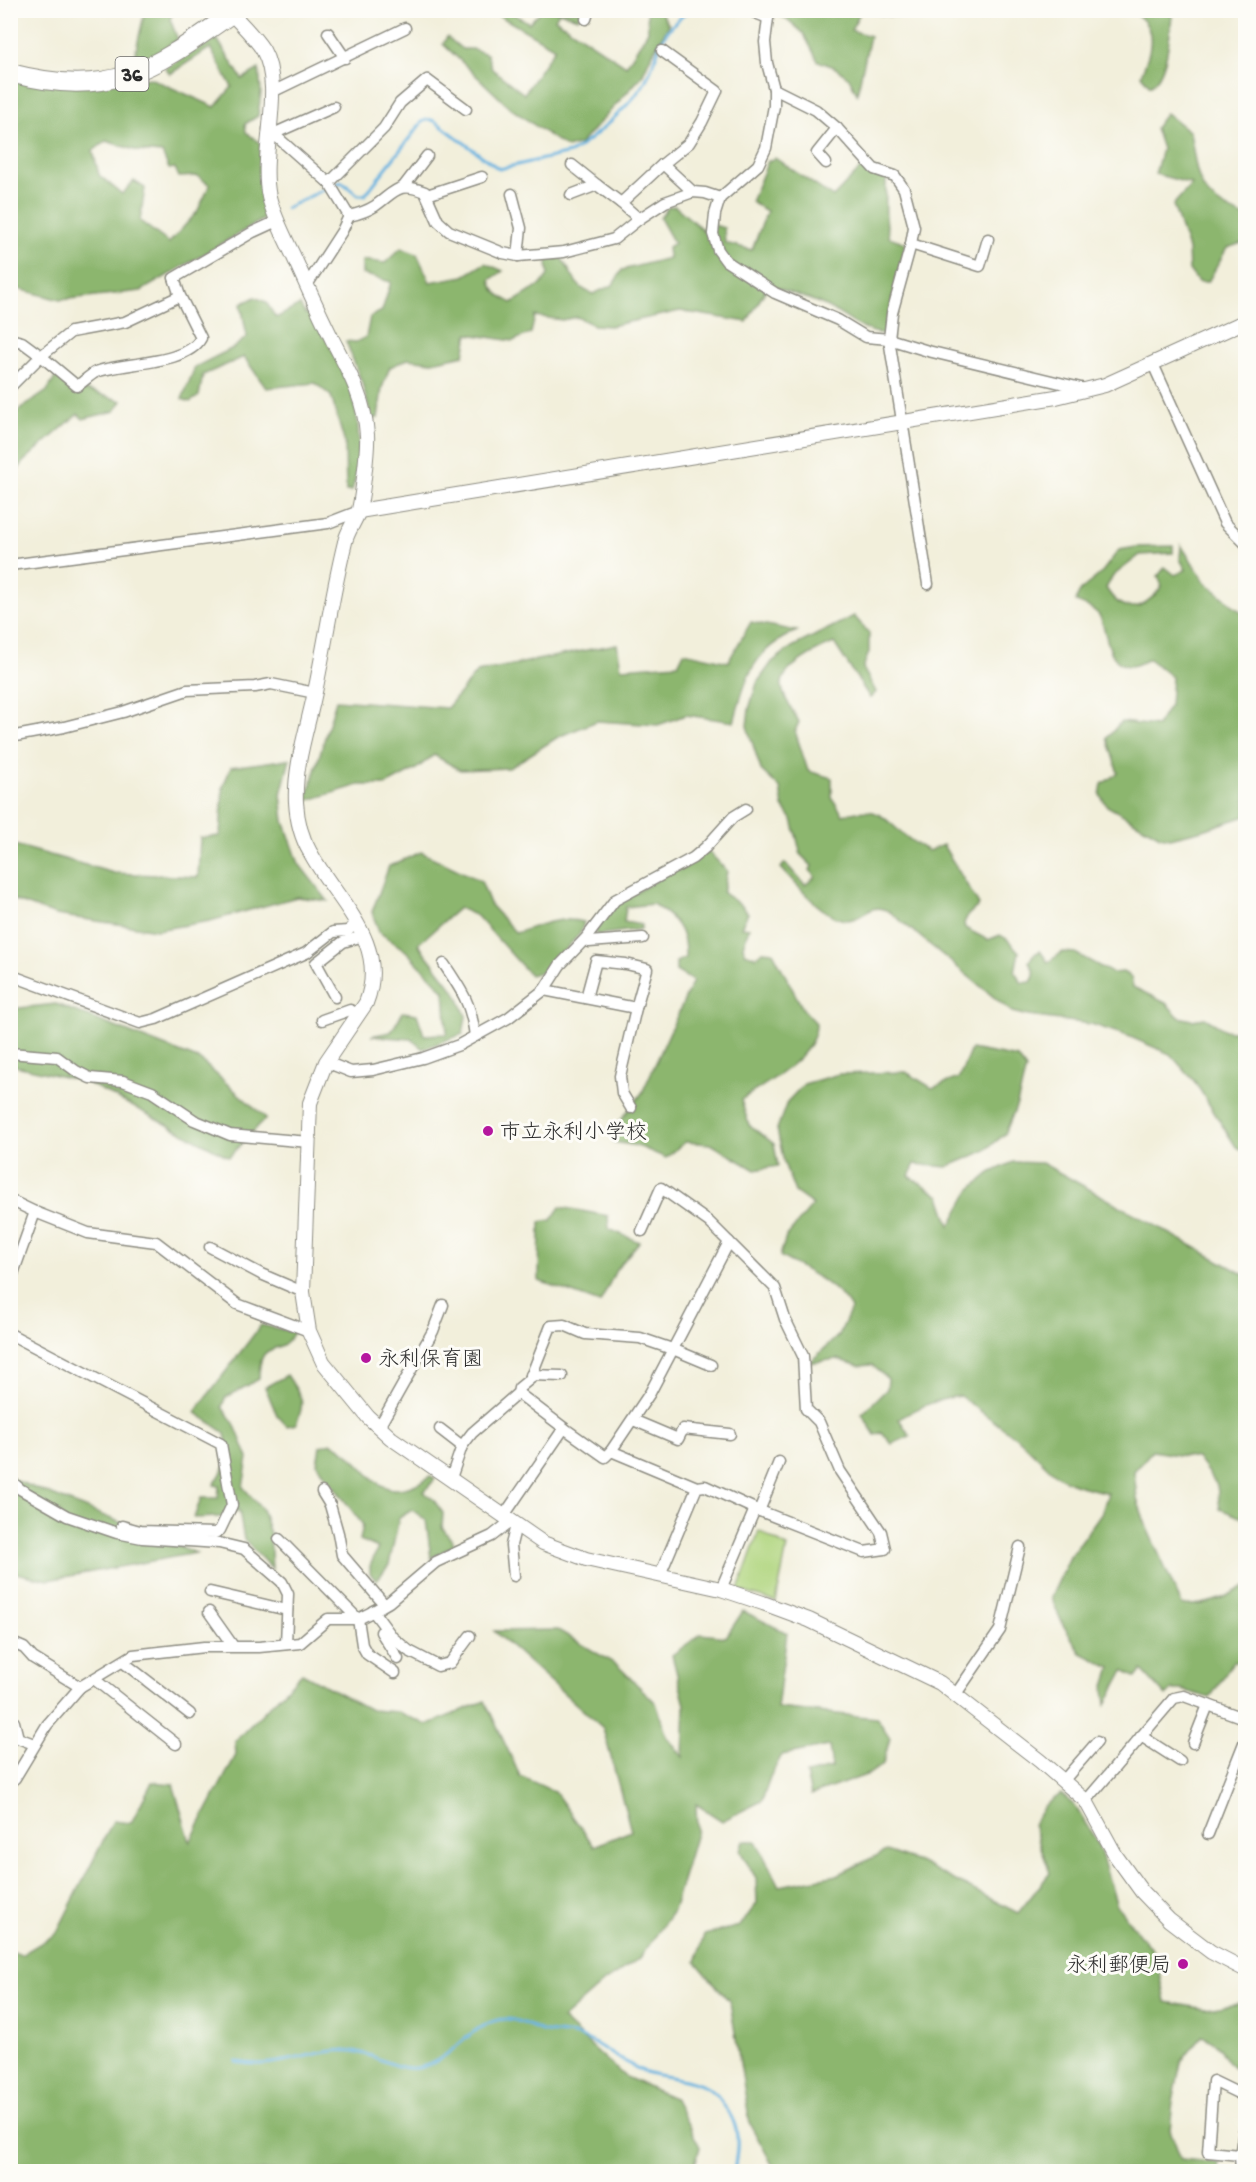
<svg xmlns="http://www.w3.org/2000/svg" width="1256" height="2182" font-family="'Gochi Hand','Klee One',sans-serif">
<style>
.green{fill:#b0d57f;stroke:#6e8055;stroke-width:1.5}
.forest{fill:#8cb66e;stroke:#5c704c;stroke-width:1.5;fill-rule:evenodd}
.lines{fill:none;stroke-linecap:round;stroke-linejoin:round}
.stream{stroke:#68b3e0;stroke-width:3}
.minor-casing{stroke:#8e8d83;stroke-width:13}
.tertiary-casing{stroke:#8e8d83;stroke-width:16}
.primary-casing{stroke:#8e8d83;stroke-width:20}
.minor{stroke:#fff;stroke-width:10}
.tertiary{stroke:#fff;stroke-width:14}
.primary{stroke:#fff;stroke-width:18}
.poi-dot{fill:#b5179e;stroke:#fdfcf7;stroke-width:2}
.labels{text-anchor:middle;stroke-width:6;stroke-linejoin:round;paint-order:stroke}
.shield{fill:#fdfcf7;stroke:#6a6a68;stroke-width:1.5}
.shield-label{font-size:20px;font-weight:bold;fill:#2b2b2b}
.poi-label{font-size:21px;fill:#2b2b2b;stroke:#fdfcf7;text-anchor:start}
</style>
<rect width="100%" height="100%" fill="#fdfcf7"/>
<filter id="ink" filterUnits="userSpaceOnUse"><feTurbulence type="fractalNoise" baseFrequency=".0167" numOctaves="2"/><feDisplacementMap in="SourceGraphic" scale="12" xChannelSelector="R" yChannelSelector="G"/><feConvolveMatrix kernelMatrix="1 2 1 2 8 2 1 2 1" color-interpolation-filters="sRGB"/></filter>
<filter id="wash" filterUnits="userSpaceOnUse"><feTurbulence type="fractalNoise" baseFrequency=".008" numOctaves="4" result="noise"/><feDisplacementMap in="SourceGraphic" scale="24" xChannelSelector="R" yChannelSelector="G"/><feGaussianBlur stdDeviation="1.35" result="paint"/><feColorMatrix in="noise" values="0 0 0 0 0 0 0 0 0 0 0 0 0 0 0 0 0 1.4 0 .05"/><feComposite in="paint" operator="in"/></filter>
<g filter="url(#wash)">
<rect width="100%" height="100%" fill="#f2efdb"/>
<!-- green -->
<path class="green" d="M759 1531 787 1547 776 1602 738 1590Z"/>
<!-- forest -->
<g class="forest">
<path d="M775 10 861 11 851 30 870 36 857 94 849 78 834 67 818 61 803 33 787 19 774 13Z"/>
<path d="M143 11H174L170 19 178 40 132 67 144 15Z"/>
<path d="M567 11H582L578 18 559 12 555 19 626 66 648 31 647 11H660L669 25 651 56 642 76 580 144 567 148 510 108 443 44 447 37 462 49H473L487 54 492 69 524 94 555 48 491 11H509L529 23 541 11Z"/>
<path d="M867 11H921C904 20 885 16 867 11Z"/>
<path d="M1133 11H1170L1172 17C1169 36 1168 75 1150 86L1141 75C1147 60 1156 39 1146 24 1143 19 1137 15 1133 11Z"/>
<path d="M217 39 242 79 259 69 261 92 258 116 245 124 246 132 260 143V175L267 217 141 291 60 300 11 287V77L129 81 150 78 215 107 232 87 210 48 170 74 165 68ZM106 141 138 151 162 153 169 169 175 168 179 177 197 176 210 185 197 212 169 243 140 221 145 188 134 181 122 194 99 175 93 151Z"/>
<path d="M1166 113 1190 132C1199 181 1195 197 1245 217V242L1227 248 1208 282H1198L1189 270 1188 249 1173 205 1192 184 1155 174 1162 149 1155 128Z"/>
<path d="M775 158 833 197 864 165 886 177C886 199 884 216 889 237L906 243 884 334C855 330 844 313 819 303 802 296 785 292 769 284L747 322 680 311 610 326 594 325 577 317 562 320 535 316 531 333 513 341 468 334 464 355 432 362 408 359 390 367 382 388 378 418 372 419 362 383 346 341 356 342 366 337 370 317 382 311 391 282 362 274V260L385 263 401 248 417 254 430 282 464 276 485 263 503 271 490 280C493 293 501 297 512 303L541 285 548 275 547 260 561 258C574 274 572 286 593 294L613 285 622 270 669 258 668 247 674 243 660 218 668 207 675 206 703 230 707 223 724 228 725 243 752 250 767 211 751 202 768 161Z"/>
<path d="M255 297 266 302 276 318 300 305 305 314H311C324 336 341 362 349 385 361 418 362 458 352 491H346L345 444 331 396 315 383 266 388 244 357 203 375 199 396 190 402 182 399 195 367 233 348 247 337 241 304Z"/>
<path d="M57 375 77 389 86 390 122 401 115 411 83 419 78 414 24 461 11 480V416L47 391Z"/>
<path d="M1181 545 1205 582 1245 615 1246 816 1203 830 1170 838 1160 836 1107 806 1100 795 1102 784 1118 773 1107 738 1121 722 1157 726 1170 705 1172 677 1149 659C1144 661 1137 666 1131 666 1106 666 1108 632 1100 617 1096 609 1084 605 1076 602 1078 587 1092 583 1101 573 1107 566 1113 557 1119 550L1136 547 1173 546V553L1140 555 1113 576 1106 588C1124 618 1145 609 1162 586L1158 576 1165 567 1175 575 1186 570 1180 559Z"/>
<path d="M854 616 869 633V652L863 668 876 692 870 698 834 643C819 649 779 668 782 687 783 698 794 712 799 722L795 731 808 771 832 778V798L843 815C882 804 881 818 908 838 914 843 922 847 928 851L943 845 979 905 968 915 964 923 965 928 988 940 1000 935 1007 939 1019 952 1015 972 1022 983 1031 982C1037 974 1034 970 1029 962L1033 955 1040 951 1048 962 1063 952 1075 953 1112 973 1123 972 1131 977 1133 987 1166 1003 1179 1017 1192 1020 1205 1018 1225 1030 1245 1033V1152L1236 1147 1195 1082 1170 1054 1128 1036 1091 1024 1028 1016 1012 1012 890 912C869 900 865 920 847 920 824 919 796 884 781 868L785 863 805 885 815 877 810 870 812 866 801 855 792 819 783 807 780 788 761 770 747 726 749 709 757 683 772 662 792 647Z"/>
<path d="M751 622 797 631C752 650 746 678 734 722L686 715 658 725 597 721 558 737 509 768 460 770 434 755 416 769 386 785H359L306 801 336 700 447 708 477 672 617 644 621 668 678 664 684 652 728 662Z"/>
<path d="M290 759 281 794 284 821 299 864 328 901 297 897 210 921 157 930 56 915 11 899V844L114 873 198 877 200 838 220 836 223 787 231 767Z"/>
<path d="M708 851 727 871 723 893 741 905 748 913 741 927 749 928 743 946 745 953 756 957 763 951 773 952 803 1009 816 1023C817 1057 766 1083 741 1100L749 1125 774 1144 778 1166 755 1170 711 1144 685 1142 666 1158 638 1146 614 1142 612 1131 642 1093 693 981 676 971V962L685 958C686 930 676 919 653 904L626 907 624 922 641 925V929L596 935V929L617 903Z"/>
<path d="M421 852 481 881 491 906 516 933C539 925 559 916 584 922L581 932 546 971 530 975 477 916 459 908 418 944 457 994 466 1016 463 1034 423 1049 411 1039 371 1036 391 1032 403 1012 417 1014 424 1035 447 1034 444 991 406 951 379 932 372 912 389 866Z"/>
<path d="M56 1004 200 1060 266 1118 229 1157 86 1082 11 1065V1009Z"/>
<path d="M971 1049 1018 1058 1026 1069 1017 1104 1005 1134 984 1151 947 1167 915 1164 909 1176 940 1196 950 1226 970 1190 990 1173 1013 1162 1042 1163 1245 1275V1519L1220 1509 1217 1485 1197 1458 1152 1451 1134 1471 1137 1499 1147 1528 1182 1605C1205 1607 1226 1598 1245 1586V1662H1233L1210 1698 1182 1690H1172L1166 1696 1142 1670 1136 1678 1124 1670 1106 1704 1104 1689 1111 1668 1081 1653 1063 1625 1051 1597 1070 1557 1102 1512 1108 1493 1076 1485 1057 1476 1022 1442 960 1396C935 1400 921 1406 899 1419L910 1436 892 1444 882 1432 875 1435 862 1414 887 1389 888 1379 872 1365 859 1366 837 1359 809 1363 839 1335 851 1309C839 1285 802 1269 780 1256L786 1237 813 1205 795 1192 784 1163 777 1129 787 1102 804 1084 839 1074 906 1072 932 1088 959 1078Z"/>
<path d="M560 1207 608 1216 609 1229 639 1242 616 1270 600 1303 539 1281 540 1222 551 1220Z"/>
<path d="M261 1325 294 1332C280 1360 259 1335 259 1379L225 1398 222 1407 234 1423 248 1458 243 1487 262 1509 270 1534 272 1569 244 1540 239 1510 220 1517 194 1518 201 1498H218L219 1486 214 1485 229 1460 225 1433 195 1412Z"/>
<path d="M287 1375C301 1397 307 1399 296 1424L287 1426 277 1415 265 1387Z"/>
<path d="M332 1443C374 1465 374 1512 431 1476L435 1479 424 1492 433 1499 443 1513 442 1527 455 1545 431 1558 426 1520 412 1510 399 1518 389 1565 376 1581 370 1573V1566L378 1548 360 1540 363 1525 317 1464 320 1446Z"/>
<path d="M10 1478 196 1553 48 1580 11 1572Z"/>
<path d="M743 1611 787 1633 777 1708 877 1718 890 1738 883 1764 869 1774 811 1795 806 1774 832 1768 829 1746 782 1755 770 1777 762 1801 722 1821 696 1804 697 1830 673 1911 640 1958 604 1982 562 2019 624 2076 674 2098 700 2147 693 2171H11V1951L21 1955 56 1934 113 1821 131 1823 152 1782 173 1784 190 1842 236 1755 235 1741 302 1673 371 1710 398 1712 427 1725 485 1701 520 1776 555 1792 594 1846 631 1831 603 1728 494 1631 558 1630 617 1665 656 1703 667 1737 683 1757 685 1705 672 1655 701 1634 726 1637Z"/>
<path d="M1061 1794 1075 1806 1098 1844 1117 1906 1156 1955 1166 2002 1205 2009 1245 2003V2069C1229 2072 1227 2058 1219 2047 1215 2042 1208 2039 1202 2036L1181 2062 1173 2101 1170 2130 1181 2159 1219 2163 1218 2171H776L750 2124 730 2002 696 1962 704 1935 740 1926 757 1903 756 1878 740 1851 743 1841H756L779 1886 837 1875 886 1851 919 1862 1018 1913 1050 1873 1033 1825 1044 1806Z"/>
</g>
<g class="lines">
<!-- stream -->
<g class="stream">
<path d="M333 185 342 182 358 195H365L422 122C429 118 432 119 439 124L499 169 570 153C591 141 633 103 645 82 655 64 658 42 671 27 676 21 683 16 688 10"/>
<path d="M286 208 327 188"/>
<path d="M236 2062C248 2064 260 2065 272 2063 299 2060 325 2048 353 2051 376 2054 398 2073 422 2067 454 2059 473 2019 507 2019 518 2019 531 2027 542 2031 556 2035 572 2032 586 2039 604 2047 628 2066 645 2072 664 2078 701 2079 714 2093 740 2122 740 2135 734 2172"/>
</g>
</g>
</g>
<g filter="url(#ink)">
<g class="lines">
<!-- minor casing -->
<g class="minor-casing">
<g id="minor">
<path d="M748 10 768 18"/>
<path d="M771 10 768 18 765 42 767 63 774 89V106L766 148 758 165 720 198 715 214 713 234 718 250 726 261 775 293 838 320 866 337 889 339 928 351 1085 389"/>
<path d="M586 19 589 10"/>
<path d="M328 33 345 58"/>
<path d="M662 51 717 91 702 122 689 143 663 164"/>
<path d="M774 89 816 110 837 128 874 169 895 176 904 189 914 227 911 244 892 313 889 339 928 584"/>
<path d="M272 92 405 28"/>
<path d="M268 129 329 183 349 216"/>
<path d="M273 134 334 107"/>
<path d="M826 163 817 153 837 128"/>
<path d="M572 165 597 185"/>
<path d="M329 183 384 128 400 103 427 80 466 109"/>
<path d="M404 186 427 156"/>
<path d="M512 194 521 228 518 256"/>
<path d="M427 195 482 177"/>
<path d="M571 195 597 185 621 203"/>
<path d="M349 216C358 214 367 211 375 206 396 191 398 181 425 192L438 221 449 231 503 253 518 256 564 252 614 239 639 219 665 202 693 192 705 193 720 198"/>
<path d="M639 219 621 203 663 164 693 192"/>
<path d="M911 244 980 266 988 239"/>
<path d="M307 285 342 231 349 216"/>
<path d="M180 296 125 322 71 332 41 356 77 386C83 382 90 375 96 372 122 362 187 365 201 338L180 296 174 278 253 232 277 221"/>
<path d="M10 339 22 342 41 356 10 387"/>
<path d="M1153 364 1225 523 1246 544"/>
<path d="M10 565 328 523 359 511"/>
<path d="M10 737 64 727 123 712 187 690 255 687 271 684 315 693"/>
<path d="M589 942 643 938"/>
<path d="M444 964C462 991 471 1003 475 1036"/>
<path d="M10 975 140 1023 156 1019 306 953 333 932 348 931 357 922"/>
<path d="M544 990 560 965 586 938 615 900 693 858 706 847 733 817 746 809"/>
<path d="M335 997 316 963 343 942 363 936"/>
<path d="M586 998 596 961 626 964 647 969 636 1008"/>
<path d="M322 1020 350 1010 358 1014"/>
<path d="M10 1053 57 1057 76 1071 90 1078 123 1081 152 1092 194 1120 230 1135 309 1142"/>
<path d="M326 1062 351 1072 373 1070 423 1058 459 1045 508 1018 544 990 636 1008 620 1076 622 1093 631 1108"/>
<path d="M10 1200 35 1212 88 1233 156 1242 237 1304 309 1331"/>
<path d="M642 1231 661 1188 709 1222 775 1288 785 1319 803 1356 806 1409 819 1422 840 1471 881 1532 885 1549 864 1552 755 1509 705 1486 697 1487 660 1575"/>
<path d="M210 1247 261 1274 303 1292"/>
<path d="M10 1282 35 1212"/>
<path d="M10 1334 221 1444 232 1505 220 1530 215 1533 140 1531 122 1526"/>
<path d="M531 1375 562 1376"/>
<path d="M518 1393 564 1428"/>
<path d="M633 1420 678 1439 683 1429 730 1434"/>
<path d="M379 1427 433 1331 443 1305"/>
<path d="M440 1429 462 1446"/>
<path d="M611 1451 650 1393 729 1242"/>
<path d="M451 1478 462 1446 472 1433 518 1393 519 1388 530 1379 551 1326 564 1325 585 1334 640 1338 675 1350 711 1365"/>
<path d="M10 1480 20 1489 67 1516 117 1533 142 1538 219 1543 244 1549 282 1582 288 1594 286 1644"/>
<path d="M322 1492 330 1505 338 1533 342 1555 384 1604"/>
<path d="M759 1511 779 1462"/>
<path d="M503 1517 564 1428 605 1457 611 1451 697 1487"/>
<path d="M279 1539 358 1619 362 1645 367 1654 395 1673"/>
<path d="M514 1576 511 1545 516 1525"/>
<path d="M721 1589 755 1509"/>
<path d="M210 1592 287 1610"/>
<path d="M373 1611 393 1638 409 1651 438 1666 450 1663 470 1636"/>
<path d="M209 1612 233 1646"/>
<path d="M381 1632 398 1659"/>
<path d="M10 1642 24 1648 33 1658 80 1687"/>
<path d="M123 1662 190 1714"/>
<path d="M94 1679 176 1744"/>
<path d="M956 1694 1000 1630 1020 1547"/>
<path d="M10 1718 14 1722 18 1738 34 1744"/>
<path d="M1141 1736 1180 1761"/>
<path d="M1193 1743 1208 1705"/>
<path d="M1064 1780 1097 1742"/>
<path d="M10 1782 15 1778 47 1725 80 1687 133 1655 204 1647H259L300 1643 328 1619H358L370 1613 389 1602 436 1562 492 1536 511 1521"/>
<path d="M1086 1801 1174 1698 1184 1696 1246 1719"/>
<path d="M1208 1834 1246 1738"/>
<path d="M1240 2155 1208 2152 1213 2081 1246 2097"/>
<path d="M1241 2172 1240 2155 1246 2119"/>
</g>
</g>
<!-- tertiary casing -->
<g class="tertiary-casing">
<g id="tertiary">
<path d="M232 14C242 25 255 37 263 50 285 89 259 152 269 197 274 217 284 236 293 255 306 284 319 313 333 341 349 372 365 400 367 435 368 448 362 501 358 513 354 523 347 532 345 542 333 590 326 639 316 687 309 724 294 764 296 802 297 819 301 837 310 852 336 901 390 942 366 1003L326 1062 310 1103 303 1292 309 1331 323 1362 368 1417 391 1438 543 1543 586 1559 721 1589 763 1603 809 1620 940 1683 1040 1761 1086 1801 1116 1856 1142 1892 1169 1920 1211 1952 1246 1970"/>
<path d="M359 511 1056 397 1105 385 1246 321"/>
</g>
</g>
<!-- primary casing -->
<g class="primary-casing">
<path id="primary" d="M10 73C115 100 154 68 237 10"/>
</g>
<!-- minor -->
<use href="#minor" class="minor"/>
<!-- tertiary -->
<use href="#tertiary" class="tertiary"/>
<!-- primary -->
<use href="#primary" class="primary"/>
</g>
</g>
<!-- markers -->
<g class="poi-dot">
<circle cx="488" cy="1131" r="6"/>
<circle cx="366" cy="1358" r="6"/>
<circle cx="1183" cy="1964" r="6"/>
</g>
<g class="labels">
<!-- shield labels -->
<rect class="shield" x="115.5" y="57" width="33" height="34" rx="4.5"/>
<g class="shield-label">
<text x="132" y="81">36</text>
</g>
<!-- poi labels -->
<g class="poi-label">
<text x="500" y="1138">市立永利小学校</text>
<text x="378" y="1365">永利保育園</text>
<text x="1171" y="1971" text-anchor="end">永利郵便局</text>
</g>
</g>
<!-- margin -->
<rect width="1256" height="2182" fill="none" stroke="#fdfcf7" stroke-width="36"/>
</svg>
